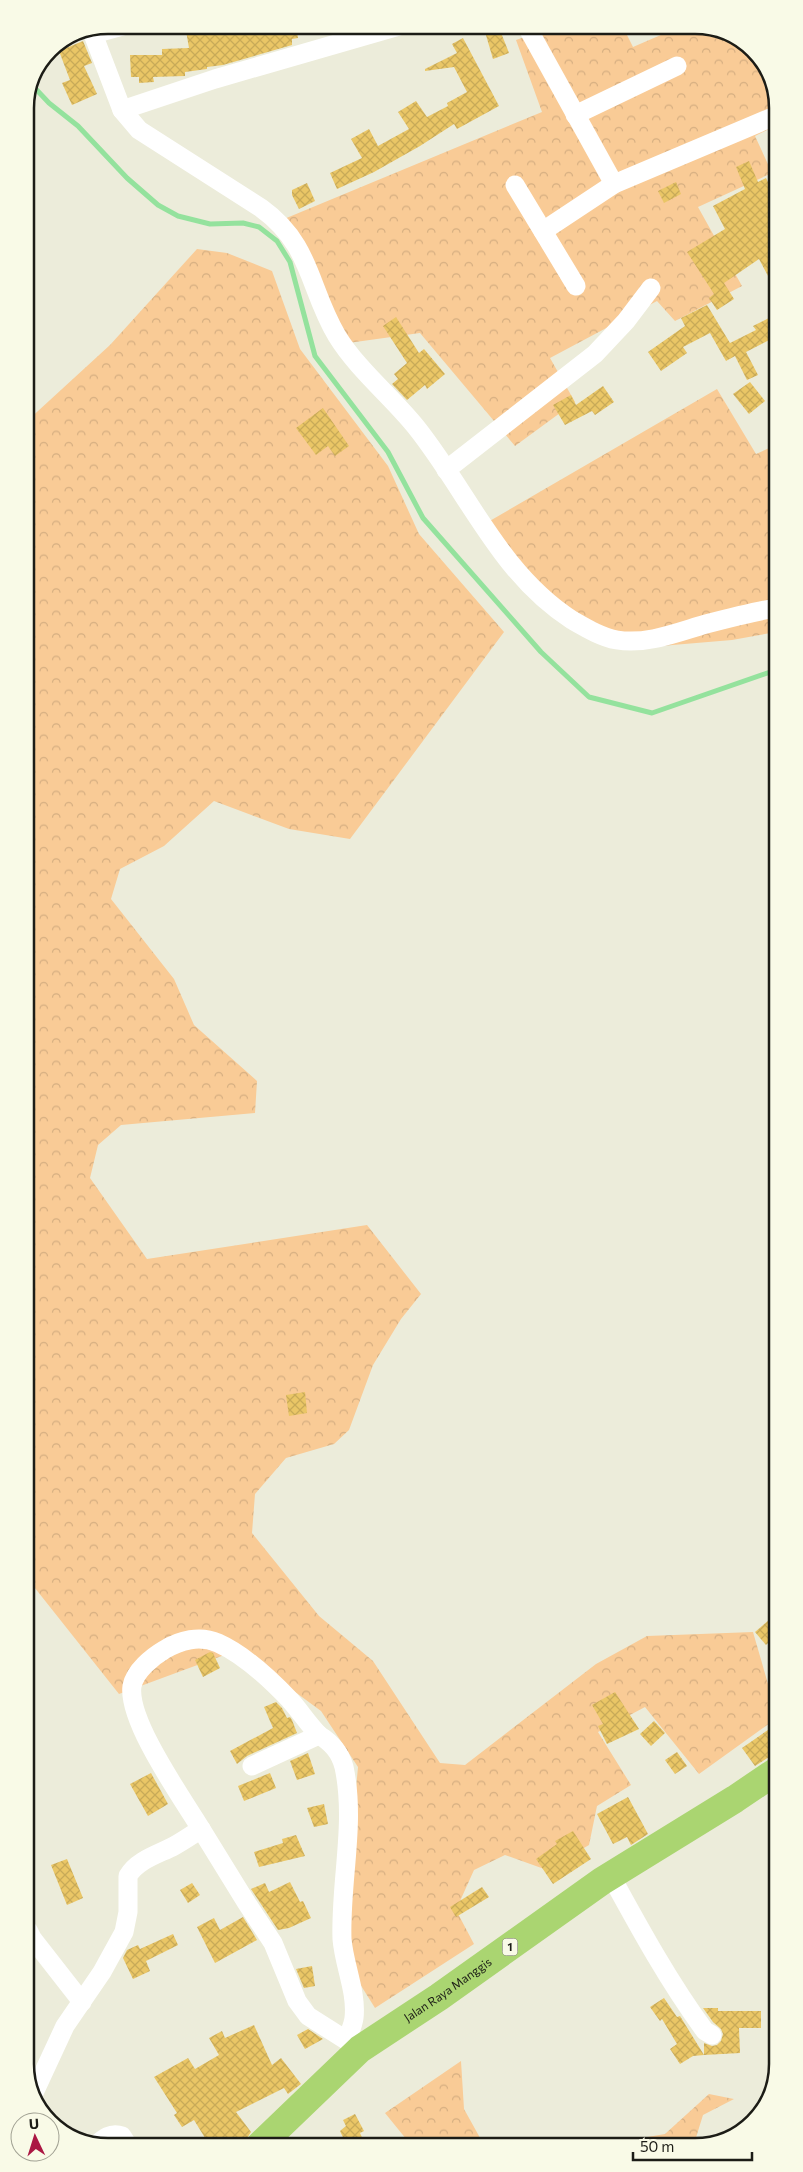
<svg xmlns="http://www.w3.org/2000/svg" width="803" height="2172" font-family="Commissioner,sans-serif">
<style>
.forest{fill:url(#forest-crowns)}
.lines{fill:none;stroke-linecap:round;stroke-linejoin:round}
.stream{stroke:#94e29d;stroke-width:5}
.building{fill:url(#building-cross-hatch)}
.street{stroke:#fff;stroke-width:19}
.highway{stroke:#aad571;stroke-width:28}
.labels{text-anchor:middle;stroke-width:4.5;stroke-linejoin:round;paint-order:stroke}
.shield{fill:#f9fae7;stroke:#5e5f55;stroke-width:1}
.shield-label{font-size:11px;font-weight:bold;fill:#1c1c16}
.street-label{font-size:12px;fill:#1c1c16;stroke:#f9fae7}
.rim{fill:none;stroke:#1c1c16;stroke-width:2.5}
</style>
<defs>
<pattern id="forest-crowns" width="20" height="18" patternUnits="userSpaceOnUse" patternTransform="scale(1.25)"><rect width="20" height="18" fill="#f9cb96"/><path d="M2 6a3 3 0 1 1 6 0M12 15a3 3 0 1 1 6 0" fill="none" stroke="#d5ae81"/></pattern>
<pattern id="building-cross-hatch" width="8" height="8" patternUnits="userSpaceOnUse" patternTransform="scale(1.25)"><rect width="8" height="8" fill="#eac666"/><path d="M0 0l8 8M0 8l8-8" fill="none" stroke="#c8aa58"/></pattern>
</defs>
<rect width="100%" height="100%" fill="#ececda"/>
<!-- forest -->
<g class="forest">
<path d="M560 25H622L633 47 677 28 676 25H701L746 42 775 86V126L755 136 772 173 698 207 742 286 675 321 657 301 550 358 575 402 515 446 420 333 341 344 303 257 272 224 542 112 516 40Z"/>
<path d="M197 249 227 253 272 271 300 349 388 466 419 534 504 632 350 839 289 829 214 801 164 846 120 869 111 899 174 979 194 1025 257 1081 255 1113 121 1125 98 1145 90 1178 147 1259 367 1225 421 1294 401 1319 373 1365 349 1430 334 1444 286 1458 255 1494 252 1533 319 1616 373 1661 440 1763 465 1765 596 1664 647 1636 753 1632 777 1715V1718L699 1774 645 1707 598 1732 631 1785 597 1806 589 1845 547 1870 505 1855 474 1870 456 1910 474 1944 375 2008 345 1960 346 1900 358 1767 321 1711 238 1650 119 1694 27 1578 26 422 110 345Z"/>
<path d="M717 389 756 454 776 445V632L732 640 625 649 595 636 481 526Z"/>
<path d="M461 2061 464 2109 484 2145H411L385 2113Z"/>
<path d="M709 2094 734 2099 703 2115 694 2144 619 2145 618 2142 665 2134Z"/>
</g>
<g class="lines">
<!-- stream -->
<path class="stream" d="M33 86 49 103 78 126 127 178 158 205 178 216 210 224 243 223 259 227 277 241 290 262 315 356 388 452 423 518 541 652 589 697 652 713 776 670"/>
</g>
<!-- building -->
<g class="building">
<path d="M185 25H296L298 38 292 39V45L223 65 207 67V69L185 72V76L153 77 154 82 139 83V77H131L130 55H162V49L189 48Z"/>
<path d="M483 25H498L509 53 493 59Z"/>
<path d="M463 38 499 106 457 129 454 124 420 146 374 172 337 189 330 173 362 158 351 139 369 129 378 146 409 129 398 112 416 101 427 117 448 106 447 103 467 92 454 67 425 71V69L457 53 452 44Z"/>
<path d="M83 41 92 63 84 66 97 94 72 105 62 83 70 80 59 51Z"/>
<path d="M749 161 758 182 766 178 775 196V289L759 259 724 283 734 299 717 310 709 298 714 294 687 252 725 229 713 206 745 189 736 167Z"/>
<path d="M676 182 681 194 664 203 658 191Z"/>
<path d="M307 183 315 201 299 209 292 195V190Z"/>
<path d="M707 305 730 343 756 330 753 326 775 315V337L746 352 758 375 747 380 735 356 726 361 710 333 683 347 687 353 661 371 648 352 685 326 681 318Z"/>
<path d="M396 317 419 353 424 349 445 374 427 389 425 385 407 400 392 384 398 379 394 374 407 363 383 326Z"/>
<path d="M750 382 765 401 749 414 733 394Z"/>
<path d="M603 386 614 402 595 415 592 411 565 425 553 405 571 395 576 405Z"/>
<path d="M323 408 349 446 335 456 328 446 316 455 296 428Z"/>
<path d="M305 1392 307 1413 289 1416 286 1395Z"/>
<path d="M771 1618 777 1625V1635L766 1645 755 1632Z"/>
<path d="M210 1652 213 1653 220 1668 203 1677 195 1660Z"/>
<path d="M615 1692 639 1729 607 1744 598 1726 603 1724 592 1705Z"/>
<path d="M276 1702 282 1708 287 1718 290 1717 292 1720 297 1733 247 1756 237 1764 230 1751 273 1728 264 1707Z"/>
<path d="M654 1721 665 1733 651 1746 640 1734Z"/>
<path d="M778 1723V1754L769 1757 755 1766 742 1748Z"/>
<path d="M677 1752 687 1766 675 1774 665 1760Z"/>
<path d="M308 1753 315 1774 297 1780 290 1761Z"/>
<path d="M151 1773 168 1804 148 1816 130 1784Z"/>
<path d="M270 1773 276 1788 244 1801 238 1786Z"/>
<path d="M628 1797 648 1834 631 1845 627 1837 613 1844 597 1814Z"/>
<path d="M324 1804 328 1824 314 1827 307 1808Z"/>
<path d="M573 1831 591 1859 553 1884 536 1859 557 1844 555 1841Z"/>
<path d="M296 1835 305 1856 259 1867 254 1852 283 1843 282 1839Z"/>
<path d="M67 1859 83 1898 67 1905 51 1865Z"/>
<path d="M290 1882 300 1902 303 1901 311 1918 289 1928 278 1930 251 1889 265 1883 269 1892Z"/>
<path d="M192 1883 200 1895 188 1903 180 1890Z"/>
<path d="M482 1887 489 1897 456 1917 450 1907Z"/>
<path d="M243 1917 257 1940 215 1963 197 1927 214 1918 220 1930Z"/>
<path d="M173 1934 178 1945 146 1961 150 1971 133 1979 123 1958 127 1950 138 1945 140 1949Z"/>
<path d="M312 1966 315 1986 304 1988 296 1969Z"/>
<path d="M664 1998 677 2017 680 2016 704 2055 693 2056 680 2064 670 2049 677 2044 662 2019 660 2021 650 2007Z"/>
<path d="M703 2008H718V2011H761V2028H739L740 2053 704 2055V2043L712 2046 717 2045 721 2041 723 2034 721 2029 713 2022Z"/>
<path d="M254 2025 272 2065 281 2058 301 2084 288 2094 284 2088 236 2112 251 2132 244 2143 239 2137 222 2146H210L194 2120 182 2127 174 2115 177 2113 154 2077 188 2058 195 2069 219 2055 209 2038 222 2031 225 2038Z"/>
<path d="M308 2029 323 2039 305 2049 297 2035Z"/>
<path d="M355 2114 364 2131 360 2133 366 2146H347L340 2131 346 2126 343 2120Z"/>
</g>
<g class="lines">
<!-- street -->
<g class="street">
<path d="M526 25 614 184"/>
<path d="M92 31 93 34 126 25"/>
<path d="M93 34 122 110 139 130 261 208C312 245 308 287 337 336 358 370 391 396 416 427 468 492 500 574 572 620 586 628 601 637 617 640 647 645 678 632 706 624 729 618 752 612 776 608"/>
<path d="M122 110 215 79 402 25"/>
<path d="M575 115 677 66"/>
<path d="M515 185 576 286"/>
<path d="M543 231 614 184 775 116"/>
<path d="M446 470 595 354 626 321 651 288"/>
<path d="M252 1766 319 1735C332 1743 340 1752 344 1767 356 1823 340 1882 342 1939 344 1965 357 1992 354 2018 353 2026 349 2033 347 2040"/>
<path d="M201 1829C183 1799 127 1721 132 1686 135 1671 152 1657 164 1650 180 1640 200 1635 218 1643 245 1655 270 1679 290 1700 300 1711 308 1724 319 1735"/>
<path d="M611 1876C640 1929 669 1982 705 2031L712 2035"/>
<path d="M28 1930 32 1938 82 2002"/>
<path d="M33 2095 65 2026 102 1972 124 1932 128 1912V1876C137 1860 159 1854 174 1846 183 1841 192 1835 201 1829L246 1902 273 1943 297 2001 308 2016 360 2049"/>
<path d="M96 2145C104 2138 111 2132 122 2136L129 2147"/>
</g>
<!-- highway -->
<path class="highway" id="s1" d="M259 2146 360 2049 439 1997 602 1881 735 1799 778 1770"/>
</g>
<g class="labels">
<!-- shield labels -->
<rect class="shield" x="502.5" y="1938.5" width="15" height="17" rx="4"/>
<g class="shield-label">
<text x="510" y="1951">1</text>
</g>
<!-- street labels -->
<g class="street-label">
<text dy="4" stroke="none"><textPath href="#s1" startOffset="246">Jalan Raya Manggis</textPath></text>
</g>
</g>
<!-- crop -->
<path d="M0 0H803V2172H0ZM108 34H695A74 74 0 0 1 769 108V2064A74 74 0 0 1 695 2138H108A74 74 0 0 1 34 2064V108A74 74 0 0 1 108 34Z" fill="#f9fae7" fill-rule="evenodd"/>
<path class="rim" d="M108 34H695A74 74 0 0 1 769 108V2064A74 74 0 0 1 695 2138H108A74 74 0 0 1 34 2064V108A74 74 0 0 1 108 34Z"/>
<!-- north arrow -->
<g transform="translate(35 2137) rotate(356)"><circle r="24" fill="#f9fae7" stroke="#a1a193"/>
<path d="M0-4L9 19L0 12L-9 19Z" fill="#ab1743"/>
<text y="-8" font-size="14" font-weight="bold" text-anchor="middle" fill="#1c1c16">U</text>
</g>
<!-- scale -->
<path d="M633 2152v8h119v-8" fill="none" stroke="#1c1c16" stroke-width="2.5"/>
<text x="640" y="2152" font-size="15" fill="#1c1c16" stroke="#f9fae7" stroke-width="4" paint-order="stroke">50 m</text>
</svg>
